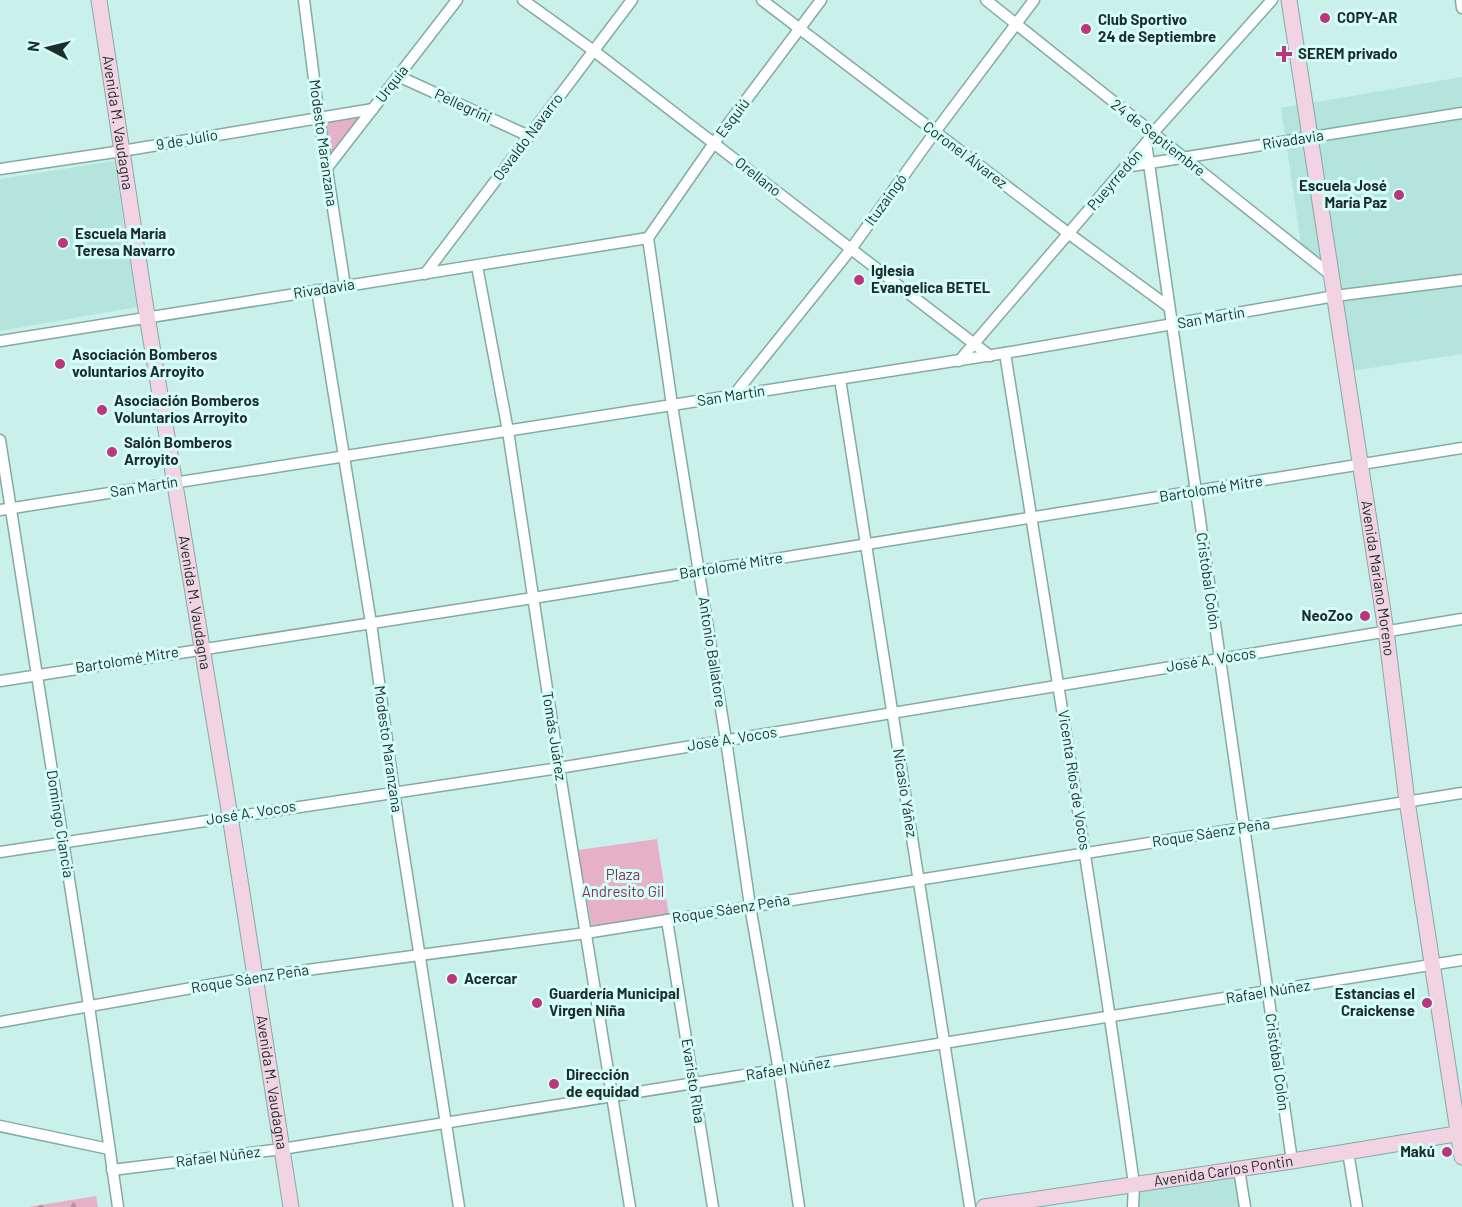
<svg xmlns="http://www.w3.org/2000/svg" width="1462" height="1207" font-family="Barlow,sans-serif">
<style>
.built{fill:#b4e4dc}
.forest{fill:url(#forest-firs)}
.park{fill:#e6b0c7}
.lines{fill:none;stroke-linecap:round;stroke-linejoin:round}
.minor-casing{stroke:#84aaa4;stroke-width:13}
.secondary-casing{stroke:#84aaa4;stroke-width:17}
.minor{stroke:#fff;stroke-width:10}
.secondary{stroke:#f2d3e2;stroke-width:15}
.poi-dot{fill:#ba377e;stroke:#d6fef8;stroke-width:2}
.labels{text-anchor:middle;stroke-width:6;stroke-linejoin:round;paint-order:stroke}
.poi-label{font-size:15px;font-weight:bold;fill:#1d2d2a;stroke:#d6fef8;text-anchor:start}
.street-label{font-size:15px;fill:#1d2d2a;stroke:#d6fef8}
.park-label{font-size:15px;fill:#87305d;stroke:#d6fef8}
</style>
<defs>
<pattern id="forest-firs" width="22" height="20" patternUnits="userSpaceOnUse" patternTransform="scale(1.5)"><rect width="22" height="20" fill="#e6b0c7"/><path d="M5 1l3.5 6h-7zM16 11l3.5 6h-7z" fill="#ba90a2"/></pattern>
</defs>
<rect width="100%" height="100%" fill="#c9f1ea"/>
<!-- built -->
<g class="built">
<path d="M1462 77V354L1351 371 1338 274 1301 245 1281 108Z"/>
<path d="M114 161 137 307 0 331V179Z"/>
<path d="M1237 1177 1242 1207H1136V1192Z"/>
</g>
<!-- forest -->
<path class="forest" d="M96 1196 98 1207H28Z"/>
<!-- park -->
<g class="park">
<path d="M365 115 330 154 325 120Z"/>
<path d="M657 839 669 916 592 928 578 850Z"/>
</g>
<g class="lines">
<!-- minor casing -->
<g class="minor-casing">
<g id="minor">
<path d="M304 0 319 118 345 286"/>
<path d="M523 0 594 51 990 356"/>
<path d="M762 0 1068 233 1169 307"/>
<path d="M986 0 1331 275"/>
<path d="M1461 0 1462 8"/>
<path d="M398 76 529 136"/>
<path d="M1146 143 1292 1161"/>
<path d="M1125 167 1462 113"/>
<path d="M327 168 457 0"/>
<path d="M0 169 122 151 373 109"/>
<path d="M648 238 672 405 726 740 750 906 779 1071 799 1207"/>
<path d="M648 238 714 143 821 0"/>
<path d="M477 266 508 431 559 768 630 1207"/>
<path d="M425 274 632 0"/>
<path d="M317 290 371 623 394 792 459 1207"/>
<path d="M0 341 648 238"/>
<path d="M1005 353C1049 630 1095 906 1134 1184L1133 1207"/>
<path d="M959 361 1146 143 1153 133 1272 0"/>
<path d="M840 379 970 1207"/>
<path d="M733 396 851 249 935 132 1034 0"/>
<path d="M0 440 89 1006 118 1207"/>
<path d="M0 510 1005 353 1335 296 1462 280"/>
<path d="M0 681 533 598 1462 448"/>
<path d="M0 852 559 768 1462 619"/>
<path d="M667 920 713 1207"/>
<path d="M0 1022 254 977 586 933 1462 793"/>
<path d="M0 1126 109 1149"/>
<path d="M1348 1152 1357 1207"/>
<path d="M1239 1169 1245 1207"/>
<path d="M112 1170 282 1149 1462 960"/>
</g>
</g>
<!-- secondary casing -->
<g class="secondary-casing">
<g id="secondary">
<path id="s1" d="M99 0 147 316 230 816 291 1207"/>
<path id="s2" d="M1289 0 1386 631 1407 801 1462 1157"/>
<path id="s3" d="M984 1207 1292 1161 1462 1133"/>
</g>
</g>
<!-- minor -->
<use href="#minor" class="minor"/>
<!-- secondary -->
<use href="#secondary" class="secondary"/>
</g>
<!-- markers -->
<g class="poi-dot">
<circle cx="1325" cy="18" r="6"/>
<circle cx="1086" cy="29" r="6"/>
<path d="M1281 45h6v6h6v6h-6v6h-6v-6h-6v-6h6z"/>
<circle cx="1399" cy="195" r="6"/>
<circle cx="63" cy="243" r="6"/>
<circle cx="859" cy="280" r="6"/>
<circle cx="60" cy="364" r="6"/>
<circle cx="102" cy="410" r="6"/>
<circle cx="112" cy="452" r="6"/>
<circle cx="1365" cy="616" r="6"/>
<circle cx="452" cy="979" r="6"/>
<circle cx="537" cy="1003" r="6"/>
<circle cx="1427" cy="1003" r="6"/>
<circle cx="554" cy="1084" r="6"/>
<circle cx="1447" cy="1152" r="6"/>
</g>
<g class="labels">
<!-- poi labels -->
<g class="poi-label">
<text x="1337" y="23">COPY-AR</text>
<text x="1098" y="25">Club Sportivo<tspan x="1098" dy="17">24 de Septiembre</tspan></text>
<text x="1298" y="59">SEREM privado</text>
<text x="1387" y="191" text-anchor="end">Escuela José<tspan x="1387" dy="17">María Paz</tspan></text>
<text x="75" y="239">Escuela María<tspan x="75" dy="17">Teresa Navarro</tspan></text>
<text x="871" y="276">Iglesia<tspan x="871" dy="17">Evangelica BETEL</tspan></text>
<text x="72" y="360">Asociación Bomberos<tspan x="72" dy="17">voluntarios Arroyito</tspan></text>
<text x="114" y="406">Asociación Bomberos<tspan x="114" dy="17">Voluntarios Arroyito</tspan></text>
<text x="124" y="448">Salón Bomberos<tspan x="124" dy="17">Arroyito</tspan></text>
<text x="1353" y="621" text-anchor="end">NeoZoo</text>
<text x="464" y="984">Acercar</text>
<text x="549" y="999">Guardería Municipal<tspan x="549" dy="17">Virgen Niña</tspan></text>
<text x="1415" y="999" text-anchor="end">Estancias el<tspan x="1415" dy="17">Craickense</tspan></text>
<text x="566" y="1080">Dirección<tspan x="566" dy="17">de equidad</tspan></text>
<text x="1435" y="1157" text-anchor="end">Makú</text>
</g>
<!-- street labels -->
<g class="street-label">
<text transform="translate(392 84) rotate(-52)" y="5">Urquía</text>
<text transform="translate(463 106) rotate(25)" y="5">Pellegrini</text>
<text transform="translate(733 118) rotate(-53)" y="5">Esquiú</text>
<text dy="5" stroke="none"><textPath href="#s1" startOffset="124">Avenida M. Vaudagna</textPath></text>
<text transform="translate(528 137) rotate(-53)" y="5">Osvaldo Navarro</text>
<text transform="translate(1158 138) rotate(38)" y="5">24 de Septiembre</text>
<text transform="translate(187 140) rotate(-10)" y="5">9 de Julio</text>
<text transform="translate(1293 140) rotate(-9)" y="5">Rivadavia</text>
<text transform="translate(323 143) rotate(82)" y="5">Modesto Maranzana</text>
<text transform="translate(965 155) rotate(37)" y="5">Coronel Álvarez</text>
<text transform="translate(758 177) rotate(38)" y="5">Orellano</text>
<text transform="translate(1115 180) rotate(-49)" y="5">Pueyrredón</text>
<text transform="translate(886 200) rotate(-54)" y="5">Ituzaingó</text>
<text transform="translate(324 289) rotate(-9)" y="5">Rivadavia</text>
<text transform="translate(1211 318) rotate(-10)" y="5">San Martín</text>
<text transform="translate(731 396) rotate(-9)" y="5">San Martín</text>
<text transform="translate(144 487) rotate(-9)" y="5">San Martín</text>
<text transform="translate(1211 489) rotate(-9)" y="5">Bartolomé Mitre</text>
<text transform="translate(731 566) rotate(-9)" y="5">Bartolomé Mitre</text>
<text dy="5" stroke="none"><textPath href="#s2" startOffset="585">Avenida Mariano Moreno</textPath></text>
<text transform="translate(1208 581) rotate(82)" y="5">Cristóbal Colón</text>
<text dy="5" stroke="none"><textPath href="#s1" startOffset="610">Avenida M. Vaudagna</textPath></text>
<text transform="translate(712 652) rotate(81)" y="5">Antonio Ballatore</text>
<text transform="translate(127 660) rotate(-9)" y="5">Bartolomé Mitre</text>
<text transform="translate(1211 660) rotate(-9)" y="5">José A. Vocos</text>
<text transform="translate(554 736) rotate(81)" y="5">Tomás Juárez</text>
<text transform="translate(732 739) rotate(-9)" y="5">José A. Vocos</text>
<text transform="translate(388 749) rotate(82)" y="5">Modesto Maranzana</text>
<text transform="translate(1074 780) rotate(81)" y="5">Vicenta Ríos de Vocos</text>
<text transform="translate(905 793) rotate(81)" y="5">Nicasio Yáñez</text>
<text transform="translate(251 813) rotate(-9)" y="5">José A. Vocos</text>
<text transform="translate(60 824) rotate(81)" y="5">Domingo Ciancia</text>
<text transform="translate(1211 833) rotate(-9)" y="5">Roque Sáenz Peña</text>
<text transform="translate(731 909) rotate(-9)" y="5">Roque Sáenz Peña</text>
<text transform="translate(250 979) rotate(-9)" y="5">Roque Sáenz Peña</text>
<text transform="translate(1268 992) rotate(-9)" y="5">Rafael Núñez</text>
<text transform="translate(1277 1062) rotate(82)" y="5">Cristóbal Colón</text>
<text transform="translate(788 1069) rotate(-9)" y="5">Rafael Núñez</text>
<text transform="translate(693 1081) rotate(81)" y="5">Evaristo Riba</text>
<text dy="5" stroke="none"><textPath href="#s1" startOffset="1096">Avenida M. Vaudagna</textPath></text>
<text transform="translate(218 1157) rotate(-7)" y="5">Rafael Núñez</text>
<text dy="5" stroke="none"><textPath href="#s3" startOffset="242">Avenida Carlos Pontin</textPath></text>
</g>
<!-- park labels -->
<g class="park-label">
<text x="623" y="880">Plaza<tspan x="623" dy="17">Andresito Gil</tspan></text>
</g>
</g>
<!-- north arrow -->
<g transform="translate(48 48) rotate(277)" stroke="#d6fef8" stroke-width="4.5" paint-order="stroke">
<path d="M0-4.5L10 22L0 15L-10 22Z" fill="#1d2d2a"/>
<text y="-9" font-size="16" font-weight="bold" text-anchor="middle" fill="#1d2d2a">N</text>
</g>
</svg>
